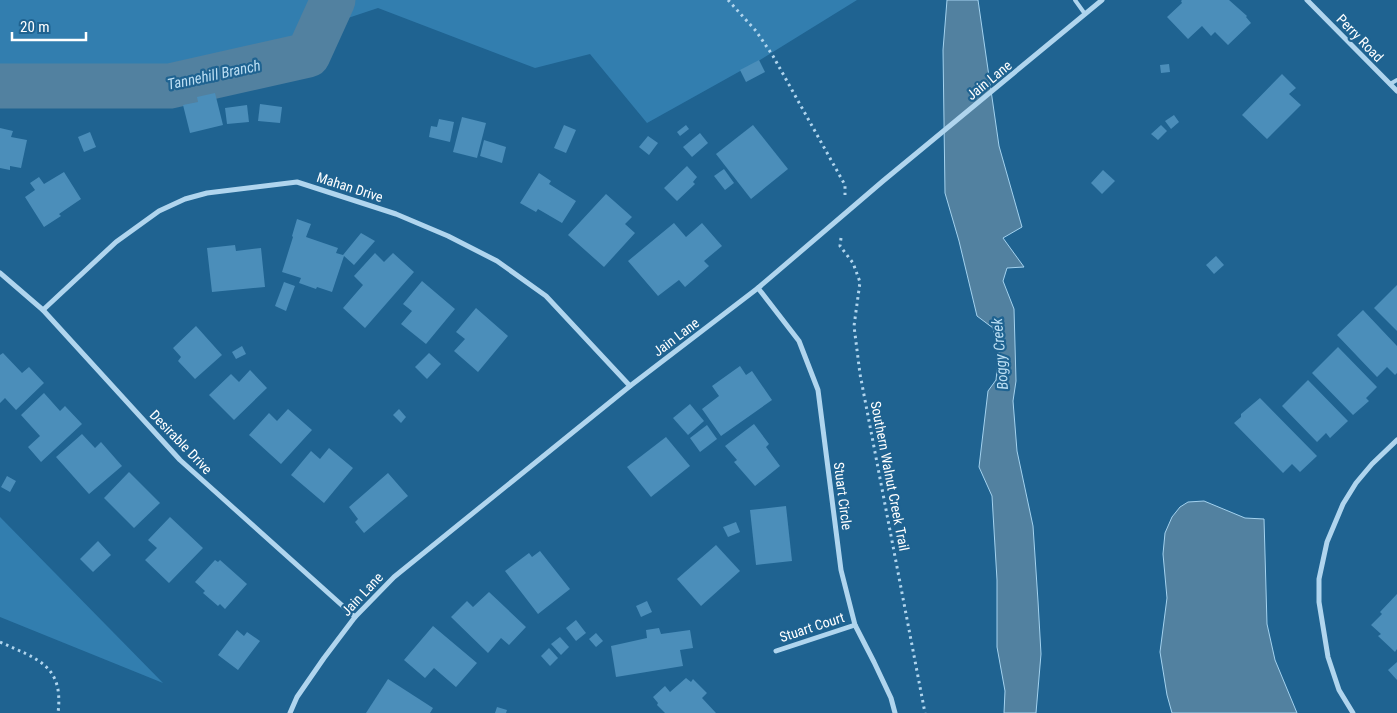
<svg xmlns="http://www.w3.org/2000/svg" width="1397" height="713" font-family="'Roboto Condensed',sans-serif">
<style>
.green{fill:#327eaf}
.water{fill:#5281a0;stroke:#a3d2ef}
.lines{fill:none;stroke-linecap:round;stroke-linejoin:round}
.river{stroke:#5281a0;stroke-width:45}
.building{fill:#4b8eba}
.path{stroke:#b0d5ee;stroke-width:3;stroke-dasharray:2.5 4;stroke-linecap:butt}
.lane{stroke:#b0d5ee;stroke-width:4}
.street{stroke:#b0d5ee;stroke-width:5}
.labels{text-anchor:middle;stroke-width:4.5;stroke-linejoin:round;paint-order:stroke}
.street-label{font-size:14px;fill:#fff;stroke:#1f6391}
.water-label{font-size:15px;font-style:italic;fill:#bcdff4;stroke:#1f6391}
</style>
<rect width="100%" height="100%" fill="#1f6391"/>
<!-- green -->
<g class="green">
<path d="M0 0H857L760 60 647 123 590 54 535 68 378 8 135 89 0 101Z"/>
<path d="M0 517 163 683 0 617Z"/>
</g>
<!-- water -->
<g class="water">
<path d="M947 0H978L999 146 1022 227 1003 238 1024 267 1007 268 1003 281 1014 309 1016 381 1013 401 1017 451 1033 526 1038 601 1041 654 1036 713H1004L1005 691 997 647V580L992 496 979 467 988 391 996 380 999 352 993 328 977 316 959 241 945 193 943 50Z"/>
<path d="M1204 501 1245 518 1264 519 1267 624 1275 660 1297 713H1172L1167 695 1160 652 1167 598 1163 554 1165 533 1172 517 1180 507 1188 502Z"/>
</g>
<g class="lines">
<!-- river -->
<path class="river" d="M0 86H170L308 55 333 0"/>
</g>
<!-- building -->
<g class="building">
<path d="M1182 0H1229L1247 16 1246 17 1251 23 1228 45 1215 32 1211 36 1202 26 1188 39 1167 17 1182 3 1181 1Z"/>
<path d="M759 60 765 72 746 82 740 70Z"/>
<path d="M1169 64 1170 72 1161 73 1160 65Z"/>
<path d="M1282 74 1296 88 1289 94 1301 105 1267 139 1242 115Z"/>
<path d="M215 93 223 125 190 133 183 105 198 102 197 97Z"/>
<path d="M260 104 282 107 280 123 258 121Z"/>
<path d="M247 105 249 122 227 124 225 108Z"/>
<path d="M1174 115 1179 122 1171 129 1165 121Z"/>
<path d="M462 117 486 123 477 158 453 152Z"/>
<path d="M439 119 454 122 450 142 429 137 431 126 437 127Z"/>
<path d="M564 125 576 130 566 153 554 148Z"/>
<path d="M686 125 689 129 680 136 677 132Z"/>
<path d="M753 125 788 169 751 199 716 154Z"/>
<path d="M1161 125 1167 131 1158 140 1151 134Z"/>
<path d="M0 128 13 131 11 137 27 140 21 168 10 166V170L0 168Z"/>
<path d="M90 132 96 147 84 152 78 137Z"/>
<path d="M700 133 708 143 692 157 683 147Z"/>
<path d="M648 136 658 143 649 155 639 147Z"/>
<path d="M484 140 506 147 502 163 480 156Z"/>
<path d="M687 166 697 177 693 182 695 184 677 201 664 188Z"/>
<path d="M724 169 734 183 725 190 714 176Z"/>
<path d="M1103 170 1115 181 1102 194 1091 183Z"/>
<path d="M64 172 81 199 59 214 61 216 44 227 25 197 35 190 30 183 39 177 44 184Z"/>
<path d="M539 173 551 181 549 184 576 201 562 223 538 209 536 212 520 203Z"/>
<path d="M606 194 632 217 625 224 635 233 604 267 568 235Z"/>
<path d="M297 219 311 224 306 237 338 248 336 253 343 255 361 233 375 241 354 265 344 256 332 292 317 287 316 289 299 283 301 278 282 272 293 237 292 236Z"/>
<path d="M674 223 686 237 702 223 722 246 704 261 709 266 685 287 679 280 658 296 628 261Z"/>
<path d="M235 245 236 251 261 248 265 287 212 292 207 248Z"/>
<path d="M375 253 384 262 393 253 414 272 365 328 343 308 363 285 354 276Z"/>
<path d="M1216 256 1224 265 1214 274 1206 265Z"/>
<path d="M422 281 455 309 426 344 401 324 412 311 403 304Z"/>
<path d="M284 282 295 286 286 311 275 306Z"/>
<path d="M1397 285V331L1374 308Z"/>
<path d="M476 308 508 336 478 372 454 351 465 339 456 332Z"/>
<path d="M1363 310 1397 346V373L1395 375 1387 367 1377 377 1337 335Z"/>
<path d="M196 326 222 355 195 379 178 361 181 357 173 348Z"/>
<path d="M242 346 246 354 236 359 232 352Z"/>
<path d="M1338 347 1377 387 1366 398 1369 401 1353 415 1312 373Z"/>
<path d="M3 353 22 373 29 367 44 383 16 410 5 398 0 403V355Z"/>
<path d="M429 353 441 364 427 379 415 367Z"/>
<path d="M740 366 746 375 752 371 772 400 721 436 702 409 719 396 712 386Z"/>
<path d="M250 370 267 388 234 420 209 395 231 374 239 382Z"/>
<path d="M1308 380 1348 421 1330 438 1326 433 1317 442 1282 406Z"/>
<path d="M44 393 60 411 65 406 82 424 41 462 28 447 40 436 21 415Z"/>
<path d="M1260 398 1317 456 1300 472 1292 464 1283 473 1234 423 1241 417V414Z"/>
<path d="M690 404 704 421 688 435 673 418Z"/>
<path d="M288 409 312 430 281 464 249 435 269 413 277 421Z"/>
<path d="M399 409 406 417 401 423 393 415Z"/>
<path d="M754 424 769 444 766 447 780 466 755 486 734 462 737 460 725 446Z"/>
<path d="M707 425 717 439 700 452 690 438Z"/>
<path d="M82 434 95 448 101 442 122 466 89 494 56 457Z"/>
<path d="M666 437 690 466 651 497 627 467Z"/>
<path d="M329 448 353 468 324 503 291 475 311 451 320 459Z"/>
<path d="M129 472 160 503 134 528 104 498Z"/>
<path d="M388 473 408 496 364 533 355 522 358 519 349 507Z"/>
<path d="M7 476 16 481 10 492 1 487Z"/>
<path d="M786 506 792 561 756 565 750 510Z"/>
<path d="M170 517 203 548 169 583 145 560 157 548 148 540Z"/>
<path d="M736 522 740 532 728 537 723 527Z"/>
<path d="M98 541 111 555 93 572 80 559Z"/>
<path d="M716 545 740 571 701 606 677 579Z"/>
<path d="M540 551 570 589 538 614 505 571 529 553 532 557Z"/>
<path d="M215 560 218 562 220 560 247 584 225 609 220 604 218 606 203 593 205 591 195 582Z"/>
<path d="M489 592 526 627 509 645 501 638 488 653 451 617 467 601 473 607Z"/>
<path d="M1397 594V649L1395 652 1378 636 1381 634 1371 625 1382 614 1380 612Z"/>
<path d="M647 601 652 612 641 617 636 606Z"/>
<path d="M576 620 586 633 576 641 566 628Z"/>
<path d="M433 626 477 663 456 687 434 668 425 678 404 660Z"/>
<path d="M659 628 661 634 690 630 693 648 680 650 683 666 616 677 611 646 647 638 646 630Z"/>
<path d="M237 630 244 636 247 632 260 641 238 670 218 655Z"/>
<path d="M596 633 603 641 596 647 589 639Z"/>
<path d="M560 637 569 647 561 655 551 644Z"/>
<path d="M549 648 558 658 550 666 541 656Z"/>
<path d="M1397 662V680L1388 670Z"/>
<path d="M686 678 691 682 693 679 707 693 702 698 716 713H665L657 705 658 703 653 697 665 686 670 692Z"/>
<path d="M388 679 433 708 430 713H366Z"/>
<path d="M497 707 507 710 506 713H495Z"/>
</g>
<g class="lines">
<!-- path -->
<g class="path">
<path d="M728 0 756 31 773 56 845 185V195"/>
<path d="M841 238 840 246 853 263 860 282 854 326 860 374 925 713"/>
<path d="M0 642C37 659 64 665 58 713"/>
</g>
<!-- lane -->
<g class="lane">
<path d="M1075 0 1085 14"/>
<path d="M1390 84 1397 80"/>
</g>
<!-- street -->
<g class="street">
<path d="M1307 0 1397 91"/>
<path d="M0 273 43 310 180 460 355 617"/>
<path d="M758 288 799 341 818 390 841 570 855 625 874 662 891 698 895 713"/>
<path d="M43 310 116 242 159 211 185 199 207 193 297 182 396 214 448 236 497 261 546 296 630 386"/>
<path d="M776 651 855 625"/>
<path d="M290 713 297 697 324 658 355 617 394 577 630 386 758 288 883 181 1102 0"/>
<path d="M1353 713 1339 690 1328 657 1319 602V579L1327 542 1343 504 1356 483 1372 464 1397 440"/>
</g>
</g>
<g class="labels">
<!-- street labels -->
<g class="street-label">
<text transform="translate(1360 38) rotate(46)" y="5">Perry Road</text>
<text transform="translate(989 80) rotate(-39)" y="5">Jain Lane</text>
<text transform="translate(350 187) rotate(18)" y="5">Mahan Drive</text>
<text transform="translate(676 337) rotate(-37)" y="5">Jain Lane</text>
<text transform="translate(181 442) rotate(46)" y="5">Desirable Drive</text>
<text transform="translate(890 476) rotate(79)" y="5">Southern Walnut Creek Trail</text>
<text transform="translate(843 496) rotate(83)" y="5">Stuart Circle</text>
<text transform="translate(362 594) rotate(-47)" y="5">Jain Lane</text>
<text transform="translate(812 627) rotate(-18)" y="5">Stuart Court</text>
</g>
<!-- water labels -->
<g class="water-label">
<text transform="translate(214 75) rotate(-12)" y="5">Tannehill Branch</text>
<text transform="translate(1000 354) rotate(-95)" y="5">Boggy Creek</text>
</g>
</g>
<!-- scale -->
<path d="M12 32v8h74v-8" fill="none" stroke="#ffffff" stroke-width="2.5"/>
<text x="20" y="32" font-size="15" fill="#ffffff" stroke="#1f6391" stroke-width="4" paint-order="stroke">20 m</text>
</svg>
